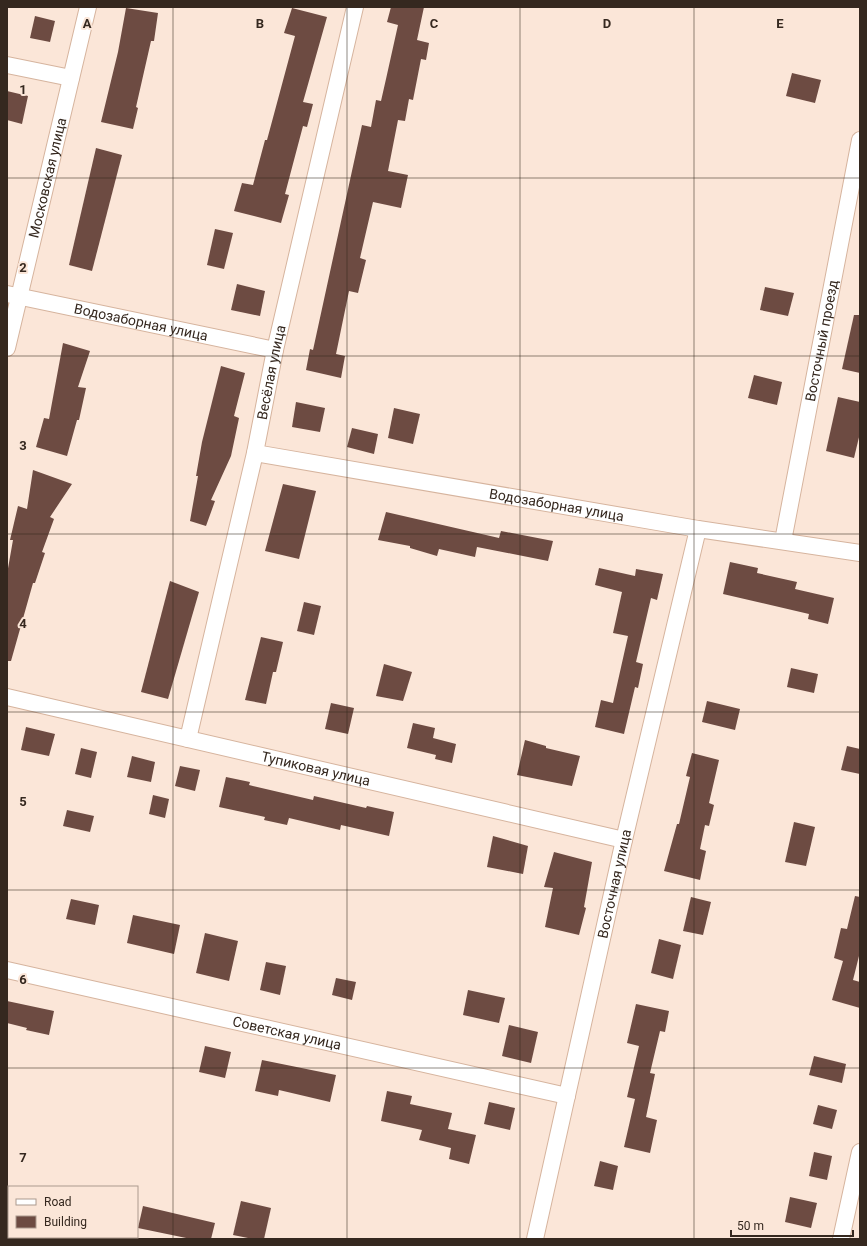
<svg xmlns="http://www.w3.org/2000/svg" width="867" height="1246" font-family="Roboto,sans-serif">
<style>
.building{fill:#6d4b42}
.lines{fill:none;stroke-linecap:round;stroke-linejoin:round}
.minor-casing{stroke:#d6b49e;stroke-width:18}
.minor{stroke:#fff;stroke-width:16}
.grid{fill:none;stroke:#35281f;stroke-width:1;stroke-opacity:0.55}
.labels{text-anchor:middle;stroke-width:4;stroke-linejoin:round;paint-order:stroke}
.street-label{font-size:14px;fill:#35281f;stroke:#fbe6d8}
.grid-label{font-size:13px;text-anchor:middle;font-weight:bold;fill:#35281f;stroke:#fbe6d8;stroke-width:4;stroke-linejoin:round;paint-order:stroke}
</style>
<rect width="100%" height="100%" fill="#fbe6d8"/>
<!-- building -->
<g class="building">
<path d="M391 7H424L417 40 429 43 426 60 421 59 413 100 409 99 405 121 398 120 388 171 408 175 401 208 373 202 360 258 366 260 358 293 349 291 336 354 345 356 341 378 306 370 310 349 313 350 362 125 371 127 376 100 381 101 386 79 398 25 387 22Z"/>
<path d="M126 8 158 13 154 41H151L136 107 138 108 133 129 101 122 118 52Z"/>
<path d="M292 8 327 17 303 102 313 104 307 127 303 126 285 194 289 195 281 223 234 211 242 183 253 185 265 140H267L295 36 284 33Z"/>
<path d="M35 16 55 21 50 42 30 38Z"/>
<path d="M792 73 821 80 815 103 786 96Z"/>
<path d="M7 91 28 96 22 124 7 120Z"/>
<path d="M96 148 122 155 92 271 69 265Z"/>
<path d="M215 229 233 233 224 269 207 265Z"/>
<path d="M237 284 265 291 260 316 231 310Z"/>
<path d="M765 287 794 293 788 316 760 310Z"/>
<path d="M854 315H860V373L842 369Z"/>
<path d="M63 343 90 351 78 387 86 388 79 420H77L67 456 36 447 44 418 49 419Z"/>
<path d="M221 366 245 373 234 416 239 418 231 456 211 500 215 501 206 526 190 521 198 476H196L202 442Z"/>
<path d="M754 375 782 382 777 405 748 398Z"/>
<path d="M838 397 860 402V433L854 458 826 451Z"/>
<path d="M296 402 325 408 320 432 292 427Z"/>
<path d="M394 408 420 414 413 444 388 438Z"/>
<path d="M352 428 378 434 374 454 347 447Z"/>
<path d="M33 470 72 484 50 517 54 519 42 552 45 553 35 583H33L11 661H7V574L13 540H10L18 506 27 509Z"/>
<path d="M283 484 316 491 299 559 265 551Z"/>
<path d="M386 512 499 538 501 531 553 541 548 561 477 547 475 557 439 549 437 556 410 548V546L378 540Z"/>
<path d="M730 562 758 568 757 573 797 582 795 589 834 598 828 624 808 619 809 614 723 594Z"/>
<path d="M599 568 635 576 636 569 663 574 657 600 651 598 636 662 643 664 638 688 635 687 624 734 595 727 601 700 613 703 628 636 613 633 622 592 595 585Z"/>
<path d="M170 581 199 592 168 699 141 692Z"/>
<path d="M304 602 321 606 314 635 297 631Z"/>
<path d="M261 637 283 642 276 672H273L266 704 245 700Z"/>
<path d="M384 664 412 672 403 701 376 696Z"/>
<path d="M791 668 818 674 814 693 787 687Z"/>
<path d="M707 701 740 709 735 730 702 722Z"/>
<path d="M331 703 354 708 348 734 325 729Z"/>
<path d="M413 723 435 728 433 738 456 744 452 763 435 759 436 755 407 748Z"/>
<path d="M26 727 55 734 49 756 21 750Z"/>
<path d="M525 740 546 746V748L580 756 572 786 517 775Z"/>
<path d="M847 746 860 749V774L841 770Z"/>
<path d="M81 748 97 752 91 778 75 774Z"/>
<path d="M692 753 719 760 709 803 714 805 709 826 705 825 700 849 706 851 700 880 664 871 677 824H679L690 777 686 776Z"/>
<path d="M132 756 155 762 151 782 127 777Z"/>
<path d="M180 766 200 770 195 791 175 786Z"/>
<path d="M226 777 250 782 249 785 313 800 314 796 366 808 367 806 394 812 389 836 341 825 340 830 289 818 287 825 264 820 265 817 219 807Z"/>
<path d="M153 795 169 799 165 818 149 814Z"/>
<path d="M67 810 94 816 90 832 63 826Z"/>
<path d="M794 822 815 827 806 866 785 862Z"/>
<path d="M493 836 528 846 523 874 487 867Z"/>
<path d="M554 852 592 862 584 907 586 908 579 935 545 927 553 888 544 887Z"/>
<path d="M855 896 860 897V952L853 980 860 982V1008L832 1000 843 961 834 958 841 928 847 929Z"/>
<path d="M691 897 711 902 703 935 683 931Z"/>
<path d="M71 899 99 905 95 925 66 919Z"/>
<path d="M133 915 180 925 174 954 127 943Z"/>
<path d="M205 933 238 941 229 981 196 973Z"/>
<path d="M659 939 681 945 673 979 651 973Z"/>
<path d="M266 962 286 966 280 995 260 990Z"/>
<path d="M336 978 356 982 352 1000 332 995Z"/>
<path d="M468 990 505 998 499 1023 463 1015Z"/>
<path d="M7 1001 54 1011 49 1035 26 1030 27 1028 7 1023Z"/>
<path d="M636 1004 669 1011 665 1032 660 1031 650 1073 655 1074 646 1117 657 1120 650 1153 624 1147 635 1099 627 1097 639 1046 627 1043Z"/>
<path d="M509 1025 538 1032 531 1063 502 1056Z"/>
<path d="M205 1046 231 1052 225 1078 199 1072Z"/>
<path d="M814 1056 846 1064 842 1083 809 1075Z"/>
<path d="M262 1060 336 1075 330 1102 279 1090 278 1096 255 1091Z"/>
<path d="M387 1091 412 1096 410 1104 452 1113 448 1129 476 1135 469 1164 449 1159 451 1148 419 1140 422 1130 381 1121Z"/>
<path d="M489 1102 515 1108 510 1130 484 1124Z"/>
<path d="M818 1105 837 1110 832 1129 813 1124Z"/>
<path d="M814 1152 832 1156 827 1180 809 1176Z"/>
<path d="M600 1161 618 1166 613 1190 594 1186Z"/>
<path d="M790 1197 817 1203 811 1228 785 1222Z"/>
<path d="M241 1201 271 1208 264 1239H253L233 1235Z"/>
<path d="M143 1206 215 1223 211 1239H191L138 1228Z"/>
</g>
<g class="lines">
<!-- minor casing -->
<g class="minor-casing">
<g id="minor">
<path d="M7 65 71 78"/>
<path id="s1" d="M7 294 275 350"/>
<path id="s2" d="M7 348 88 7"/>
<path id="s3" d="M255 453 698 529 860 553"/>
<path id="s4" d="M783 541 860 140"/>
<path id="s5" d="M7 697 624 840"/>
<path id="s6" d="M188 739 255 453 275 350 355 7"/>
<path id="s7" d="M7 970 567 1096"/>
<path d="M7 1239H8"/>
<path id="s8" d="M535 1239 624 840 698 529"/>
<path d="M841 1239 860 1152"/>
</g>
</g>
<!-- minor -->
<use href="#minor" class="minor"/>
</g>
<!-- grid -->
<path class="grid" d="M173 7V1239M347 7V1239M520 7V1239M694 7V1239M7 178H860M7 356H860M7 534H860M7 712H860M7 890H860M7 1068H860"/>
<g class="labels">
<!-- street labels -->
<g class="street-label">
<text dy="5" stroke="none"><textPath href="#s2" startOffset="175">Московская улица</textPath></text>
<text dy="5" stroke="none"><textPath href="#s1" startOffset="137">Водозаборная улица</textPath></text>
<text dy="5" stroke="none"><textPath href="#s4" startOffset="204">Восточный проезд</textPath></text>
<text dy="5" stroke="none"><textPath href="#s6" startOffset="376">Весёлая улица</textPath></text>
<text dy="5" stroke="none"><textPath href="#s3" startOffset="306">Водозаборная улица</textPath></text>
<text dy="5" stroke="none"><textPath href="#s5" startOffset="317">Тупиковая улица</textPath></text>
<text dy="5" stroke="none"><textPath href="#s8" startOffset="364">Восточная улица</textPath></text>
<text dy="5" stroke="none"><textPath href="#s7" startOffset="287">Советская улица</textPath></text>
</g>
</g>
<g class="grid-label">
<text x="87" y="28">A</text>
<text x="260" y="28">B</text>
<text x="434" y="28">C</text>
<text x="607" y="28">D</text>
<text x="780" y="28">E</text>
<text x="23" y="94">1</text>
<text x="23" y="272">2</text>
<text x="23" y="450">3</text>
<text x="23" y="628">4</text>
<text x="23" y="806">5</text>
<text x="23" y="984">6</text>
<text x="23" y="1162">7</text>
</g>
<!-- border -->
<rect width="867" height="1246" fill="none" stroke="#35281f" stroke-width="16"/>
<!-- legend -->
<rect x="8" y="1186" width="130" height="52" fill="#fbe6d8" stroke="#ac9a8e"/>
<rect x="16" y="1199" width="20" height="6" fill="#ffffff" stroke="#ac9a8e"/>
<text x="44" y="1206" font-size="12" fill="#35281f">Road</text>
<rect x="16" y="1216" width="20" height="12" fill="#6d4b42" stroke="#ac9a8e"/>
<text x="44" y="1226" font-size="12" fill="#35281f">Building</text>
<!-- scale -->
<path d="M731 1230v6h122v-6" fill="none" stroke="#35281f" stroke-width="2"/>
<text x="737" y="1230" font-size="12" fill="#35281f" stroke="#fbe6d8" stroke-width="3" paint-order="stroke">50 m</text>
</svg>
